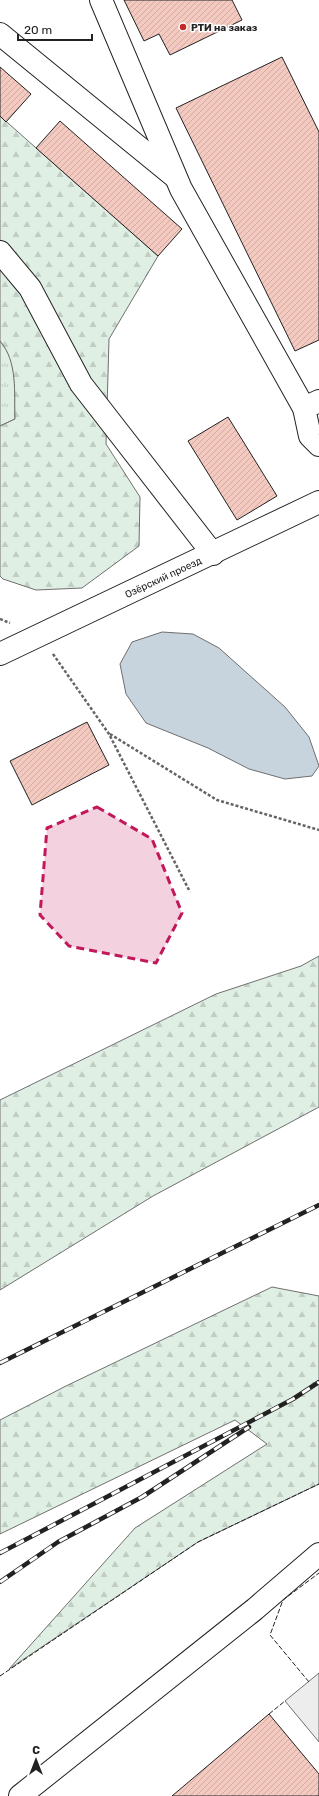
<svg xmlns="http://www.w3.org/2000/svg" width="319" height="1796" font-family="Rubik,sans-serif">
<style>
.grass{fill:url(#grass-tufts);stroke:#6f6f6f}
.forest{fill:url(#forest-firs);stroke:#6f6f6f}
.parking{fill:#ededed;stroke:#6f6f6f}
.water{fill:#c7d3dd;stroke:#6f6f6f}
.building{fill:url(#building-hatch);stroke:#222}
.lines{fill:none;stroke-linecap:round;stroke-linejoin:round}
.minor-casing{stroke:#222;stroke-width:24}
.path{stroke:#646464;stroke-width:2.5;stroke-dasharray:3 2;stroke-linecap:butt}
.minor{stroke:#fff;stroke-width:22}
.rail-casing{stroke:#222;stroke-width:4.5}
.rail{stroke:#fff;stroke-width:3;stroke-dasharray:9;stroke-linecap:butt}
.fence{stroke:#222;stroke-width:1;stroke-dasharray:5 2;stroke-linecap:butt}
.marked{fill:#c2185b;fill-opacity:0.2;stroke:#c2185b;stroke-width:3;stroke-dasharray:8 5;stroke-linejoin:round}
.poi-dot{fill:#c62828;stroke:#fff;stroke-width:1.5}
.labels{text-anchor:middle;stroke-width:3;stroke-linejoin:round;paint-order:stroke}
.poi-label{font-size:10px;font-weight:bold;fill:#222;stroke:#fff;text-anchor:start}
.street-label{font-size:10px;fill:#222;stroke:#fff}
</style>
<defs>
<pattern id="grass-tufts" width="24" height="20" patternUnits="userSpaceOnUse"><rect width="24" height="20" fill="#e0efe3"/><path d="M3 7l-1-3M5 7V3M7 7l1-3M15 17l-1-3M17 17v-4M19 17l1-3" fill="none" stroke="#c0cdc2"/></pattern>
<pattern id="forest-firs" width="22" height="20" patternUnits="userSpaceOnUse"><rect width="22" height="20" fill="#e0efe3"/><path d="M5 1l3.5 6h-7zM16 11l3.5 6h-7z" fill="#c0cdc2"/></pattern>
<pattern id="building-hatch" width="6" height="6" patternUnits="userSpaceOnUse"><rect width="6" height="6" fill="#f3c9c0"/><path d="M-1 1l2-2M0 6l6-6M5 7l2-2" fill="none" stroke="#d0aca5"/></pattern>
</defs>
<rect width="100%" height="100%" fill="#fff"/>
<!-- grass -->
<path class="grass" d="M0 341C19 362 14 393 15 419L0 426Z"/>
<!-- forest -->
<g class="forest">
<path d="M0 116 158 256 109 339 106 444 140 497 139 546 82 588 36 590 3 579 0 576V426L15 419C14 393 18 362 0 341Z"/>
<path d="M319 956V1107L153 1196 0 1290V1100L216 994 301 966Z"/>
<path d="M272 1287 319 1296V1484L198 1542 9 1669 135 1528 267 1444 235 1420 0 1534V1420L66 1386Z"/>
</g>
<!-- parking -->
<path class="parking" d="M319 1673V1742L285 1701Z"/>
<!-- water -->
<path class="water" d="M162 632 193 634 219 648 285 707 309 737 319 766 312 776 285 779 249 769 208 748 146 723 126 694 120 664 132 642Z"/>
<!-- building -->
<g class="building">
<path d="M124 0H232L242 20 170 55 159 34 144 41Z"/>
<path d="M282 57 319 132V340L295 351 176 108Z"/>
<path d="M0 67 31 94 6 122 0 116Z"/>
<path d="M60 121 182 229 158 256 36 148Z"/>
<path d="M228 417 277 496 237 520 188 441Z"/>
<path d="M87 722 109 765 32 805 10 761Z"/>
<path d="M269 1714 319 1774V1796H172Z"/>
</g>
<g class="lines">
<!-- minor casing -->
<g class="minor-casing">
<g id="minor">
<path d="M101 0 181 189 304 408"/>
<path d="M0 34 174 176"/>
<path d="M0 252 30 288 81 384 213 554"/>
<path d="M319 401 304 408 310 436 319 445"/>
<path d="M0 654 319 502"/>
<path d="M20 1796 255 1609 319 1554"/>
</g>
</g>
<!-- path -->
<g class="path">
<path d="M0 619 10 623"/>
<path d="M53 654 109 734 190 892"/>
<path d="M110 734 217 800 319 830"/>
</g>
<!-- minor -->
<use href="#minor" class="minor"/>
<!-- rail casing -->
<g class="rail-casing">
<g id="rail">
<path d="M0 1363 319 1205"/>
<path d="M0 1553 293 1399 319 1382"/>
<path d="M0 1582 58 1542 142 1497 249 1427"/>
</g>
</g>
<!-- rail -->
<use href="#rail" class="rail"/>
<!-- fence -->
<g class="fence">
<path d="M0 1676 198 1542 319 1484"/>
<path d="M309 1682 270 1635 283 1600 319 1573"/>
<path d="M269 1714 285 1701"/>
</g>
</g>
<!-- marked area -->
<path class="marked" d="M97 807 152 839 182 913 156 963 69 946 40 915 47 828Z"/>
<!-- markers -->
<circle class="poi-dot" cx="183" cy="27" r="4"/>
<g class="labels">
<!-- poi labels -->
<g class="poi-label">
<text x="191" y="31">РТИ на заказ</text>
</g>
<!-- street labels -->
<g class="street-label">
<text transform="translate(163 577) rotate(-25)" y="4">Озёрский проезд</text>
</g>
</g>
<!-- north arrow -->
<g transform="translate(36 1760)" stroke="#ffffff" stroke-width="3" paint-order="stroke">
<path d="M0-3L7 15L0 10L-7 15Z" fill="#222222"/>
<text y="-6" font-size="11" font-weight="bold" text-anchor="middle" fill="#222222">С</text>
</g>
<!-- scale -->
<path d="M18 34v6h74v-6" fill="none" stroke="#222222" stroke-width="2"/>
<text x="24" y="34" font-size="12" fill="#222222" stroke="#ffffff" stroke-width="3" paint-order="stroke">20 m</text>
</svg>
